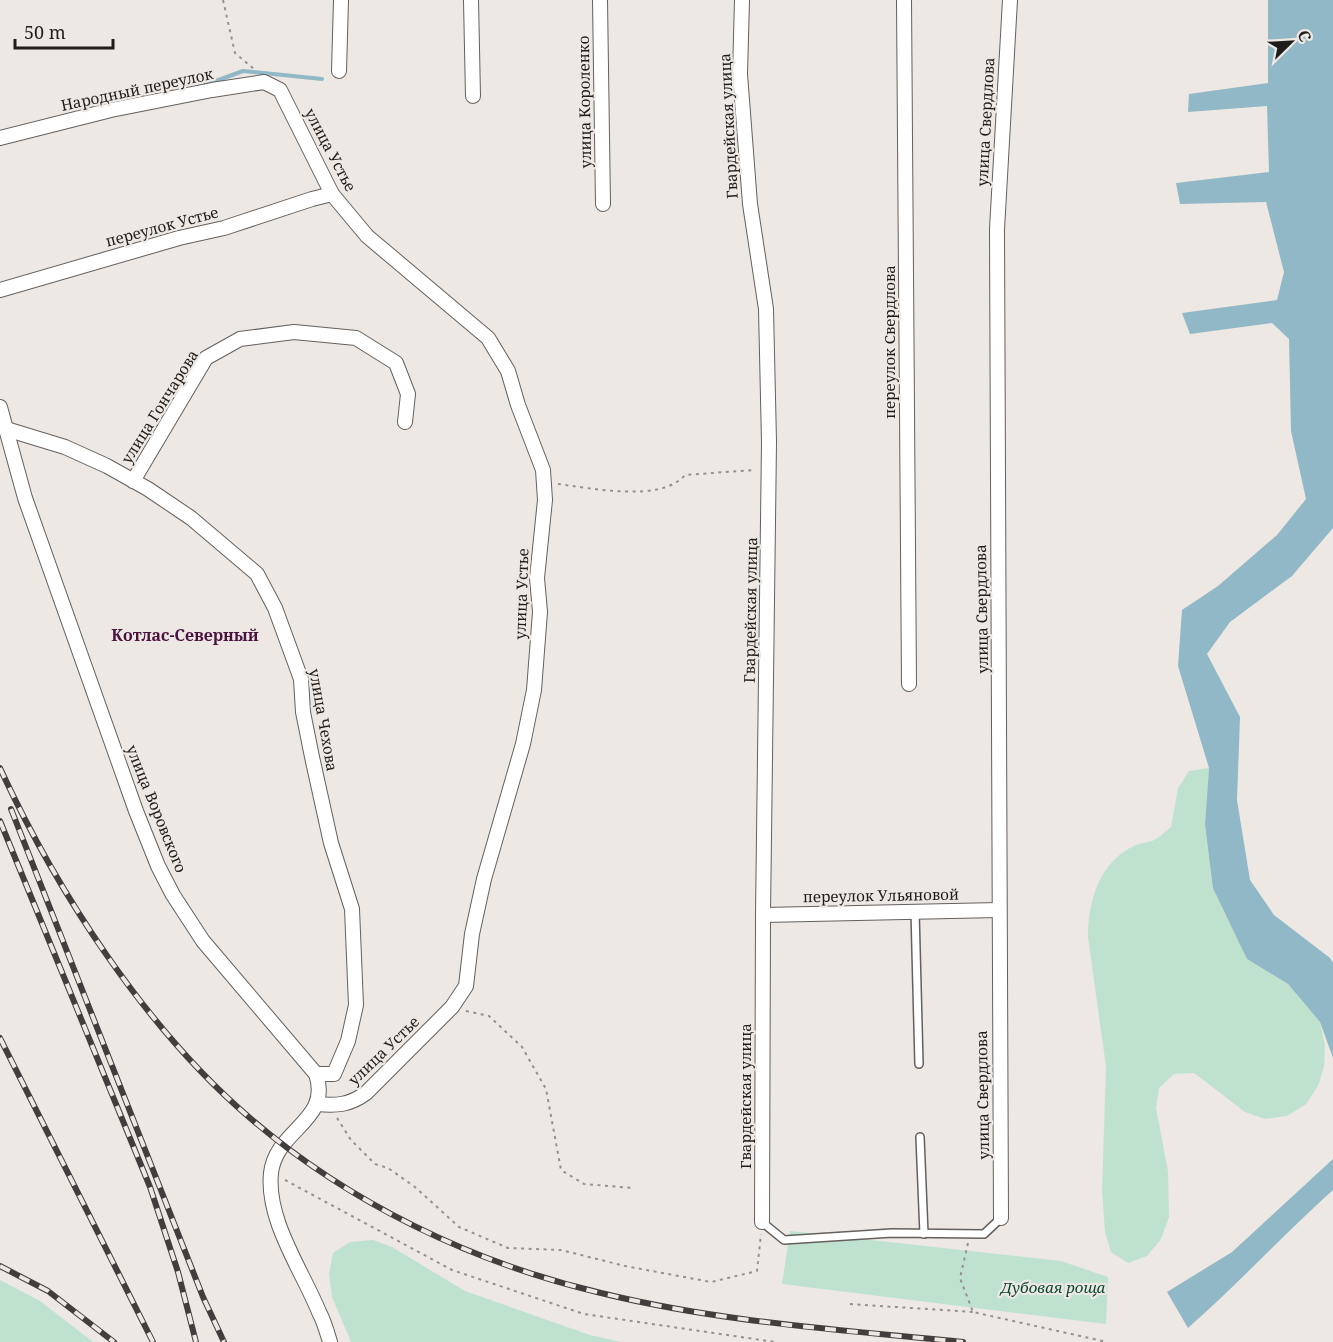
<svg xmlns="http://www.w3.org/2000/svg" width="1333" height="1342" font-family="'Noto Serif',serif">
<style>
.green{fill:#bfe2ce}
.water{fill:#91b8c6}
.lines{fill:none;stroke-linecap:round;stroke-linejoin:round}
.stream{stroke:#91b8c6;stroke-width:4}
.service-casing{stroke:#65605d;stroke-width:10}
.minor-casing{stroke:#65605d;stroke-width:16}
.path{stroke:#94908e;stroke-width:2;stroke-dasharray:3 4.5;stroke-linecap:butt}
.service{stroke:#fff;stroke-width:7}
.minor{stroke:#fff;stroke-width:14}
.rail-casing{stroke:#413e3d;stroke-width:6}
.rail{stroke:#ede8e4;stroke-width:4;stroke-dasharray:11;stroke-linecap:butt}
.labels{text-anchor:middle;stroke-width:4.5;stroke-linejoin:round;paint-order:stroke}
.street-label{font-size:15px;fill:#1f1d1c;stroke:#ede8e4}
.park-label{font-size:15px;font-style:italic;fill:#09482e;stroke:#ede8e4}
.neighbourhood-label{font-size:16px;font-weight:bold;fill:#4a133f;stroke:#ede8e4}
</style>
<rect width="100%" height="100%" fill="#ede8e4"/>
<!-- green -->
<g class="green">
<path d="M1209 768 1205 824 1247 959 1288 984 1320 1022 1325 1046 1324 1067 1318 1086 1306 1104 1287 1116 1265 1119 1245 1112 1194 1073 1174 1074 1159 1088 1156 1108 1168 1171 1169 1217 1161 1239 1147 1256 1128 1263 1111 1252 1105 1232 1102 1191 1106 1067 1088 937C1088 902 1099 862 1134 846 1139 843 1146 843 1152 841 1159 838 1165 832 1171 827L1178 788 1189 771Z"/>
<path d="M790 1231 1061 1261 1108 1277 1106 1324 782 1284Z"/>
<path d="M373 1240 392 1247 465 1291 590 1335 621 1342H351L332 1297 329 1274 333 1253 350 1242Z"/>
<path d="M0 1280 40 1301 93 1342H0Z"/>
</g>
<!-- water -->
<g class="water">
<path d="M1268 0H1333V528L1292 576 1230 622 1207 654 1240 717 1237 800 1250 880 1274 915 1330 958 1333 963V1058L1320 1022 1288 984 1247 959 1213 888 1205 824 1209 768 1178 666 1182 610 1218 586 1277 535 1306 499 1291 431 1289 339 1272 323 1190 334 1182 313 1277 300 1284 272 1266 202 1180 204 1176 183 1269 172 1267 106 1188 112 1189 94 1268 83Z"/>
<path d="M1333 1159V1190C1283 1235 1238 1284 1188 1328L1167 1292 1232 1252Z"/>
</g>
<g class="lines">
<!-- stream -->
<path class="stream" d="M205 85 243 71 322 79"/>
<!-- service casing -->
<g class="service-casing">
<g id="service">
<path d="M915 911 919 1064"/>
<path d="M920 1137 924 1234"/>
<path d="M762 1222 784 1240 892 1233 984 1234 1001 1218"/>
</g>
</g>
<!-- minor casing -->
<g class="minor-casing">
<g id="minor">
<path d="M471 0 473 96"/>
<path d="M600 0 603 204"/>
<path d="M742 0 740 74 750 204 766 309 769 442 763 915 762 1222"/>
<path d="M904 0 909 684"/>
<path d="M339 71 341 0"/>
<path d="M0 138 111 110 212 90 264 82 280 90 332 194 367 236 488 338 508 371 518 405 543 470 545 500 537 578 540 612 534 690 523 744 484 879 472 934 466 986 452 1007 366 1093C350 1105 336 1106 317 1104"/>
<path d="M0 290 179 238 224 228 312 199 332 194"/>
<path d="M0 407 25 498 136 811 158 866 173 895 203 941 316 1074C332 1121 276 1129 271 1173 266 1220 302 1270 319 1312 324 1321 327 1332 330 1342"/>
<path d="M6 429 65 447 107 466 148 489 191 518 257 574 275 608 301 679 303 712 312 757 331 843 352 909 356 1005 348 1041 334 1074H316"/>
<path d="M133 481 206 358 240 339 294 332 356 338 396 363 408 394 405 422"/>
<path d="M763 915 999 910"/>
<path d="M1001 1218 997 229 1010 0"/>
</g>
</g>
<!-- path -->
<g class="path">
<path d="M223 0 235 53 254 69"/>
<path d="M558 484C591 488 661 503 685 475L754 470"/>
<path d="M466 1011 489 1016 522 1047 546 1089 561 1170 584 1184 632 1188"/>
<path d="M337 1118 351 1140 375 1164 388 1168 415 1187 459 1227 508 1248 561 1250 625 1266 711 1282 757 1271 761 1234"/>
<path d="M285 1180 452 1270 584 1314 775 1342"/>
<path d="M968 1243 960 1278 973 1312 1107 1342"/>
<path d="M850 1304 973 1312"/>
</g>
<!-- service -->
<use href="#service" class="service"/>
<!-- minor -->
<use href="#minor" class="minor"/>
<!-- rail casing -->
<g class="rail-casing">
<g id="rail">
<path d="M0 768C57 892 146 1029 250 1118 349 1203 473 1263 601 1293 719 1322 842 1330 963 1342"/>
<path d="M11 809 203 1297 224 1342"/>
<path d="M0 821 150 1187 178 1272 196 1342"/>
<path d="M0 1038 153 1342"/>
<path d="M0 1266 48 1291 114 1342"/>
</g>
</g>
<!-- rail -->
<use href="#rail" class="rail"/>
</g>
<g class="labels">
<!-- street labels -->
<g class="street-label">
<text transform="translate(137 90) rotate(-12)" y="5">Народный переулок</text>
<text transform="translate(585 102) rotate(-91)" y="5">улица Короленко</text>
<text transform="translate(986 122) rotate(-87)" y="5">улица Свердлова</text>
<text transform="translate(729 126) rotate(-93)" y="5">Гвардейская улица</text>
<text transform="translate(330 150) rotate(62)" y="5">улица Устье</text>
<text transform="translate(162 227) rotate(-15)" y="5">переулок Устье</text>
<text transform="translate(890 342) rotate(-90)" y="5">переулок Свердлова</text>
<text transform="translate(160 407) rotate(-58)" y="5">улица Гончарова</text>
<text transform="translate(522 594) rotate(-88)" y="5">улица Устье</text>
<text transform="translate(982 609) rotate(-91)" y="5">улица Свердлова</text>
<text transform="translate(751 610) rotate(-89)" y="5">Гвардейская улица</text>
<text transform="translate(323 720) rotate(80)" y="5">улица Чехова</text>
<text transform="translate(156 809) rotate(68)" y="5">улица Воровского</text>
<text transform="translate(881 896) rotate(-1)" y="5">переулок Ульяновой</text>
<text transform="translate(384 1051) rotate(-44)" y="5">улица Устье</text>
<text transform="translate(983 1095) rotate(-91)" y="5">улица Свердлова</text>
<text transform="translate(746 1096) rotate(-90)" y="5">Гвардейская улица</text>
</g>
<!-- park labels -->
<g class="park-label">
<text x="1053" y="1293">Дубовая роща</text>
</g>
<!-- neighbourhood labels -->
<g class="neighbourhood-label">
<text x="185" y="641">Котлас-Северный</text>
</g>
</g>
<!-- north arrow -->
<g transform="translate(1291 42) rotate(66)" stroke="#ede8e4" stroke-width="4.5" paint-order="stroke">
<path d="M0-4.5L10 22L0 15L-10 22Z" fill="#1f1d1c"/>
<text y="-9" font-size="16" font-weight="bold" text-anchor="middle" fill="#1f1d1c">С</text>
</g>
<!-- scale -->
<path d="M15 39v9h98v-9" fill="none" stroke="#1f1d1c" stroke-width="3"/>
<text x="24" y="39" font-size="18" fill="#1f1d1c" stroke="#ede8e4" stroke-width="4.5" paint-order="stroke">50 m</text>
</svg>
